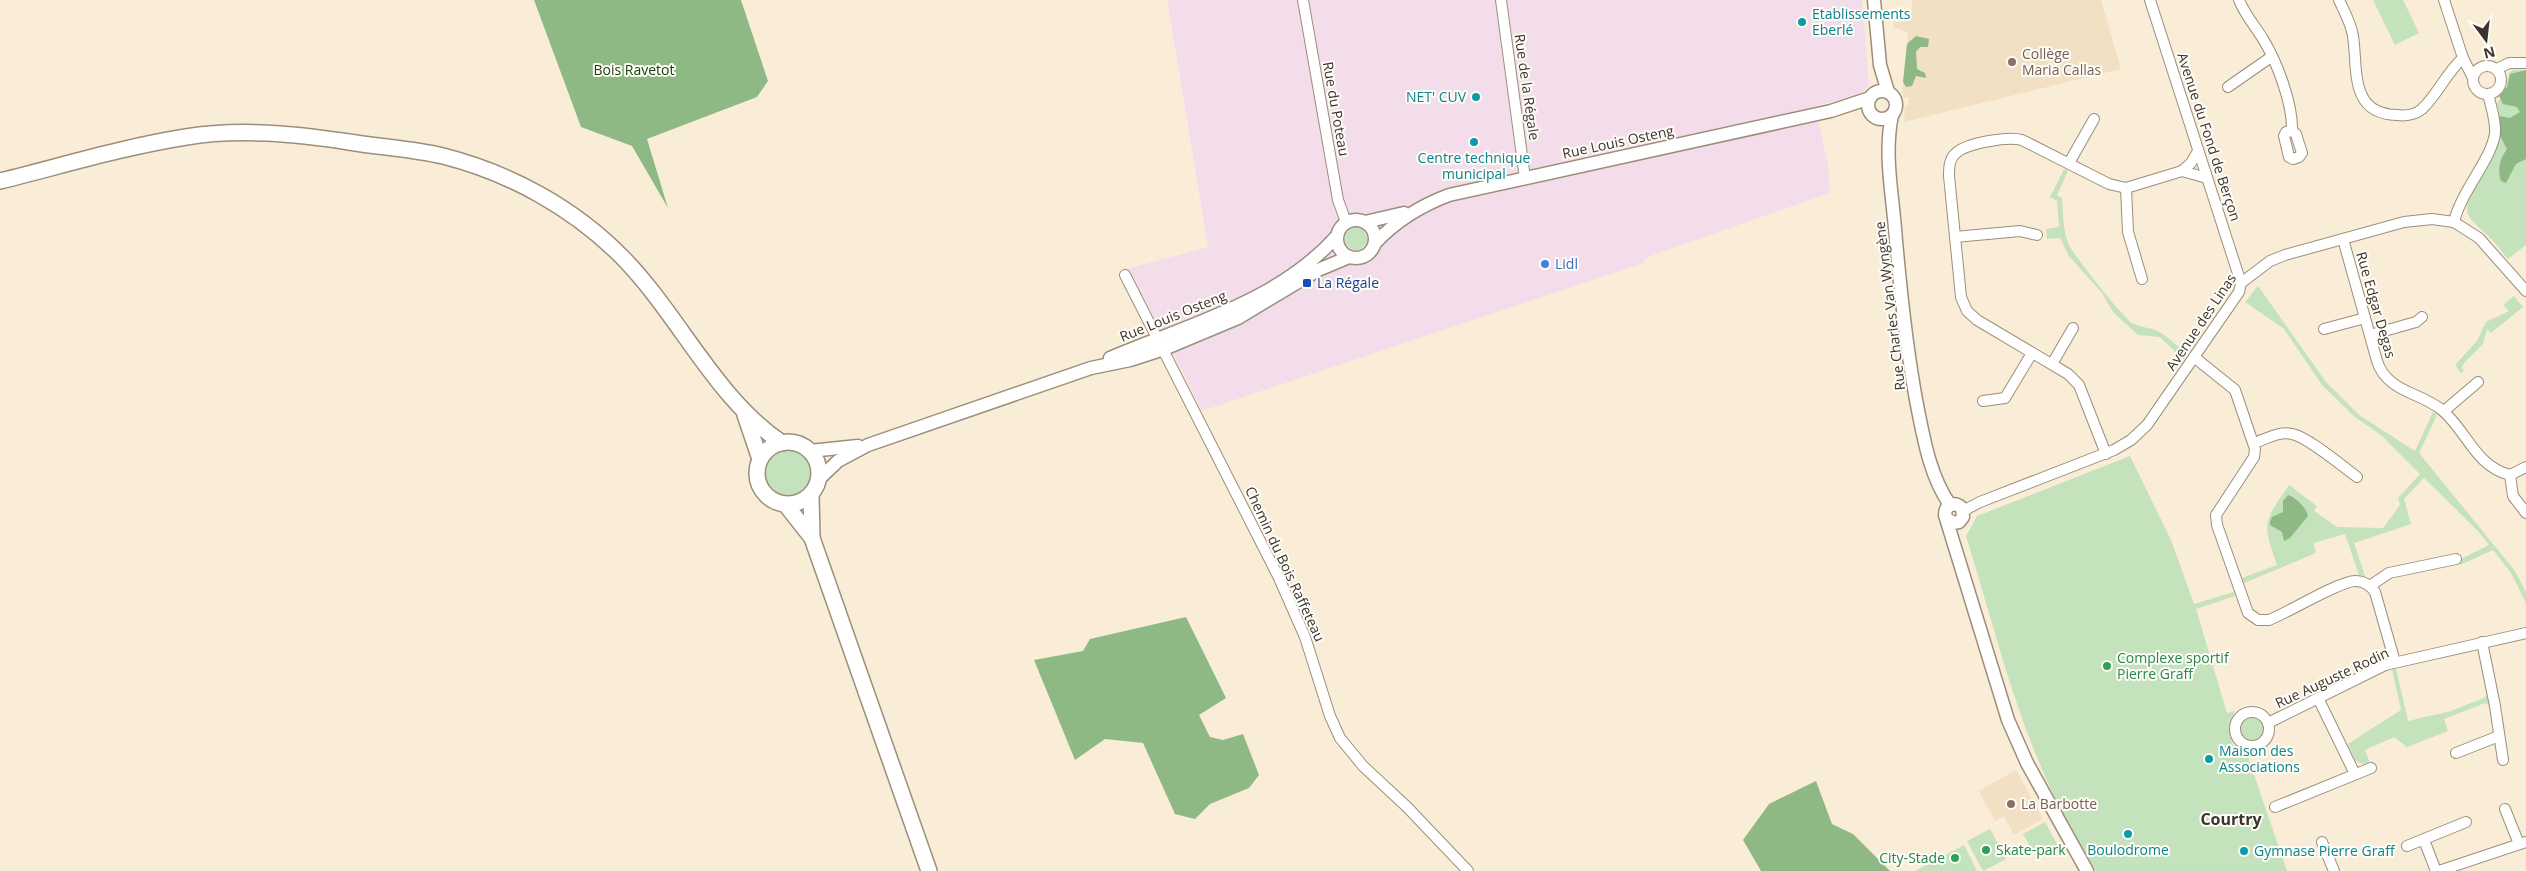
<svg xmlns="http://www.w3.org/2000/svg" width="2526" height="871" font-family="'Open Sans',sans-serif">
<style>
.industrial{fill:#f4ddea}
.built{fill:#f1e0c4}
.green{fill:#c4e2bc}
.forest{fill:#8fb984}
.lines{fill:none;stroke-linecap:round;stroke-linejoin:round}
.minor-casing{stroke:#9b8f7b;stroke-width:12}
.tertiary-casing{stroke:#9b8f7b;stroke-width:15}
.secondary-casing{stroke:#9b8f7b;stroke-width:18}
.minor{stroke:#fff;stroke-width:10}
.tertiary{stroke:#fff;stroke-width:12}
.secondary{stroke:#fff;stroke-width:15}
.culture-dot{fill:#0f9aa8;stroke:#fefcf7;stroke-width:2}
.education-dot{fill:#8d6e63;stroke:#fefcf7;stroke-width:2}
.shop-dot{fill:#3f7fe0;stroke:#fefcf7;stroke-width:2}
.transit-dot{fill:#1a4fb4;stroke:#fefcf7;stroke-width:2}
.leisure-dot{fill:#2e9e5b;stroke:#fefcf7;stroke-width:2}
.labels{text-anchor:middle;stroke-width:4;stroke-linejoin:round;paint-order:stroke}
.culture-label{font-size:14px;fill:#0d838f;stroke:#fefcf7;text-anchor:start}
.education-label{font-size:14px;fill:#785e54;stroke:#fefcf7;text-anchor:start}
.park-label{font-size:14px;fill:#19420d;stroke:#fefcf7}
.street-label{font-size:14px;fill:#3a342c;stroke:#fefcf7}
.shop-label{font-size:14px;fill:#366cbe;stroke:#fefcf7;text-anchor:start}
.transit-label{font-size:14px;fill:#164399;stroke:#fefcf7;text-anchor:start}
.leisure-label{font-size:14px;fill:#27864d;stroke:#fefcf7;text-anchor:start}
.quarter-label{font-size:16px;font-weight:bold;fill:#3a342c;stroke:#fefcf7}
</style>
<rect width="100%" height="100%" fill="#faedd7"/>
<!-- industrial -->
<path class="industrial" d="M1167 0H1862L1869 85 1859 96 1815 106 1828 164 1830 193 1645 258 1644 263 1202 411 1165 337 1127 269 1208 247Z"/>
<!-- built -->
<g class="built">
<path d="M1913 0H2101L2121 69 1904 122 1905 107 1909 104 1908 97H1903L1902 94 1908 33 1893 27V22L1909 20Z"/>
<path d="M2016 770 2043 819 2014 835 2004 816 1995 821 1979 791Z"/>
</g>
<!-- green -->
<g class="green">
<path d="M2373 0H2403L2419 33 2395 45Z"/>
<path d="M2526 70V245L2508 259C2501 251 2495 242 2487 235 2474 222 2462 217 2469 197 2490 161 2507 146 2497 103L2506 92 2509 73 2512 70Z"/>
<path d="M2064 169 2068 171 2057 195 2062 198C2063 213 2063 229 2068 243 2071 252 2125 320 2132 323 2141 328 2152 327 2161 333 2172 339 2176 349 2189 350L2183 359 2160 337 2138 335 2113 312 2102 293 2069 256 2060 238 2047 239 2046 229 2059 227 2057 201 2050 197Z"/>
<path d="M1354 227 1363 229 1368 240 1360 250H1353L1345 243 1346 233Z"/>
<path d="M2258 286 2326 382 2359 415 2415 451 2433 412 2437 415 2419 453 2515 571 2526 592V603L2511 573 2493 550 2460 565 2459 560 2489 545 2479 532 2424 478 2404 499 2411 524 2354 543 2365 576 2359 575 2345 534 2313 543 2316 553 2244 583 2242 578 2277 565C2262 522 2263 523 2289 485L2317 506 2314 511 2337 527 2383 528 2400 505 2398 498 2420 474 2381 435 2355 417 2322 385 2284 329 2245 302Z"/>
<path d="M2514 296 2523 307 2491 333 2487 329 2483 344 2464 363 2462 367 2464 371 2461 373 2455 365 2477 341 2486 322 2509 311 2503 305Z"/>
<circle cx="788" cy="472" r="23"/>
<path d="M2130 456 2171 540 2194 604 2234 592 2235 596 2196 609 2227 713 2234 711 2232 732 2229 733 2237 757 2247 754 2287 871H2096C2078 840 2059 809 2045 776 2011 700 1991 616 1966 536L1977 516Z"/>
<path d="M2396 668 2408 721 2451 711 2484 698 2487 694 2489 705 2485 703 2444 719 2448 731 2407 747 2394 737 2365 750 2370 763 2362 764 2355 760 2348 744 2401 710 2392 669Z"/>
<circle cx="2252" cy="729" r="12"/>
<path d="M2045 822 2063 855 2051 857 2050 849 2024 853 2031 848 2023 834Z"/>
<path d="M1990 829 2006 859 1983 871 1967 841Z"/>
<path d="M1964 845 1977 871H1915Z"/>
</g>
<!-- forest -->
<g class="forest">
<path d="M534 0H741L768 81 757 97 647 139 668 208 632 146 581 127Z"/>
<path d="M1916 36 1929 39 1928 47H1920L1916 52 1917 69 1925 73 1926 78 1916 76 1912 86 1906 87 1903 82 1907 44Z"/>
<path d="M2526 70V159L2516 164 2506 183 2501 181C2497 169 2500 159 2507 149L2500 136 2499 116 2510 118 2520 112 2517 107 2503 104 2499 96 2507 87 2510 74Z"/>
<path d="M2288 495C2295 497 2307 508 2308 516L2290 538 2284 541 2282 532 2270 525V522L2272 517 2283 512V501Z"/>
<path d="M1186 617 1226 698 1199 715 1210 737 1223 740 1243 734 1259 775 1249 788 1210 804 1195 819 1175 814 1143 743 1105 739 1075 760 1034 660 1083 651 1090 639Z"/>
<path d="M1816 781 1832 824 1853 834 1890 871H1761L1743 840 1769 804Z"/>
</g>
<g class="lines">
<!-- minor casing -->
<g class="minor-casing">
<g id="minor">
<path d="M1303 0 1338 200 1346 222"/>
<path d="M1501 0 1525 178"/>
<path d="M2150 0 2241 283"/>
<path d="M2239 0C2245 15 2255 26 2263 39 2277 62 2293 104 2292 131"/>
<path d="M2339 0C2344 11 2351 23 2353 36 2358 69 2349 114 2397 115 2405 116 2415 115 2422 109 2438 94 2446 73 2463 58"/>
<path d="M2444 0 2463 58 2473 78"/>
<circle cx="2487" cy="80" r="14"/>
<path d="M2497 69 2509 63H2526"/>
<path d="M2228 87 2271 57"/>
<path d="M2292 131 2296 134 2302 153 2299 157 2293 159 2289 157 2284 136 2286 132Z"/>
<path d="M2069 163 2094 119"/>
<path d="M2182 171 2191 163 2198 151"/>
<path d="M2126 188 2128 232 2142 279"/>
<path d="M2454 222C2461 191 2492 159 2495 133 2496 120 2491 107 2488 94"/>
<path d="M1955 237 2020 231 2037 235"/>
<path d="M2343 239 2377 361C2387 392 2420 392 2442 410 2467 431 2475 466 2510 475L2526 467"/>
<path d="M1125 275 1279 578 1305 637 1330 716 1340 738 1363 766 1407 807 1468 871"/>
<path d="M2324 329 2365 318"/>
<path d="M2370 335 2416 322 2422 317"/>
<path d="M2194 357 2235 390 2255 449 2254 457 2216 515 2217 525 2248 613 2258 620H2269C2287 613 2340 581 2355 581 2364 581 2370 585 2375 592L2395 662"/>
<path d="M2052 364 2073 328"/>
<path d="M1983 401 2005 398 2032 353"/>
<path d="M2444 411 2478 382"/>
<path d="M2254 443C2266 439 2279 431 2292 434 2308 437 2342 466 2357 477"/>
<path d="M2106 454 2079 385 2068 374 1977 320 1967 311 1961 297 1949 176C1949 168 1949 159 1956 153 1967 143 2008 136 2022 140L2109 184 2126 188 2182 171 2207 178"/>
<path d="M2510 475 2513 496 2526 513"/>
<path d="M1963 511 1980 502 2114 450 2131 440 2147 425 2239 292 2241 283 2270 261 2285 255 2404 222 2432 219 2454 222 2479 238 2526 291"/>
<path d="M2370 586 2389 573 2456 559"/>
<path d="M2482 642 2495 706 2503 760"/>
<path d="M2318 698 2355 774"/>
<circle cx="2252" cy="729" r="17"/>
<path d="M2268 723 2385 665 2526 633"/>
<path d="M2456 753 2499 736"/>
<path d="M2275 807 2371 768"/>
<path d="M2505 809 2519 844"/>
<path d="M2424 840 2436 871"/>
<path d="M2322 842 2334 871"/>
<path d="M2407 846 2466 822"/>
<path d="M2439 871 2526 842"/>
</g>
</g>
<!-- tertiary casing -->
<g class="tertiary-casing">
<g id="tertiary">
<path d="M1874 0 1880 65 1888 92"/>
<circle cx="1882" cy="105" r="14"/>
<path d="M1892 115C1884 153 1892 191 1895 229 1900 288 1906 347 1917 405 1924 440 1930 476 1950 505"/>
<circle cx="1356" cy="239" r="19"/>
<path d="M1365 222 1404 213"/>
<path d="M1376 242C1397 220 1420 206 1449 195L1831 111 1870 98"/>
<path d="M1110 358C1187 325 1278 302 1337 236"/>
<path d="M810 451 858 446"/>
<path d="M819 479 838 461 868 445 1091 368 1130 360 1164 349 1238 318 1318 270 1349 257"/>
<path d="M1946 518 1953 523 1959 522 1963 517 1962 508C1954 501 1945 505 1945 515L2008 720 2027 763 2087 871"/>
</g>
</g>
<!-- secondary casing -->
<g class="secondary-casing">
<g id="secondary">
<path d="M0 181C61 166 123 147 186 137 239 128 296 134 349 142 380 147 413 149 443 156 510 173 574 208 623 258 679 315 715 398 782 443"/>
<path d="M745 415 760 459"/>
<circle cx="788" cy="473" r="31"/>
<path d="M811 495 812 538"/>
<path d="M786 505 812 538 929 871"/>
</g>
</g>
<!-- minor -->
<use href="#minor" class="minor"/>
<!-- tertiary -->
<use href="#tertiary" class="tertiary"/>
<!-- secondary -->
<use href="#secondary" class="secondary"/>
</g>
<!-- markers -->
<g class="culture-dot">
<circle cx="1802" cy="22" r="5"/>
<circle cx="1476" cy="97" r="5"/>
<circle cx="1474" cy="142" r="5"/>
<circle cx="2209" cy="759" r="5"/>
<circle cx="2128" cy="834" r="5"/>
<circle cx="2244" cy="851" r="5"/>
</g>
<g class="education-dot">
<circle cx="2012" cy="62" r="5"/>
<circle cx="2011" cy="804" r="5"/>
</g>
<circle class="shop-dot" cx="1545" cy="264" r="5"/>
<rect class="transit-dot" x="1302" y="278" width="10" height="10" rx="2.5"/>
<g class="leisure-dot">
<circle cx="2107" cy="666" r="5"/>
<circle cx="1986" cy="850" r="5"/>
<circle cx="1955" cy="858" r="5"/>
</g>
<g class="labels">
<!-- culture labels -->
<g class="culture-label">
<text x="1812" y="19">Etablissements<tspan x="1812" dy="16">Eberlé</tspan></text>
<text x="1466" y="102" text-anchor="end">NET' CUV</text>
<text x="1474" y="163" text-anchor="middle">Centre technique<tspan x="1474" dy="16">municipal</tspan></text>
<text x="2219" y="756">Maison des<tspan x="2219" dy="16">Associations</tspan></text>
<text x="2128" y="855" text-anchor="middle">Boulodrome</text>
<text x="2254" y="856">Gymnase Pierre Graff</text>
</g>
<!-- education labels -->
<g class="education-label">
<text x="2022" y="59">Collège<tspan x="2022" dy="16">Maria Callas</tspan></text>
<text x="2021" y="809">La Barbotte</text>
</g>
<!-- park labels -->
<g class="park-label">
<text x="634" y="75">Bois Ravetot</text>
</g>
<!-- street labels -->
<g class="street-label">
<text transform="translate(1527 87) rotate(82)" y="5">Rue de la Régale</text>
<text transform="translate(1336 109) rotate(80)" y="5">Rue du Poteau</text>
<text transform="translate(2209 137) rotate(72)" y="5">Avenue du Fond de Berçon</text>
<text transform="translate(1618 142) rotate(-12)" y="5">Rue Louis Osteng</text>
<text transform="translate(2376 305) rotate(74)" y="5">Rue Edgar Degas</text>
<text transform="translate(1890 306) rotate(-97)" y="5">Rue Charles Van Wyngène</text>
<text transform="translate(1173 316) rotate(-22)" y="5">Rue Louis Osteng</text>
<text transform="translate(2201 322) rotate(-56)" y="5">Avenue des Linas</text>
<text transform="translate(1285 564) rotate(65)" y="5">Chemin du Bois Raffeteau</text>
<text transform="translate(2332 678) rotate(-25)" y="5">Rue Auguste Rodin</text>
</g>
<!-- shop labels -->
<g class="shop-label">
<text x="1555" y="269">Lidl</text>
</g>
<!-- transit labels -->
<g class="transit-label">
<text x="1317" y="288">La Régale</text>
</g>
<!-- leisure labels -->
<g class="leisure-label">
<text x="2117" y="663">Complexe sportif<tspan x="2117" dy="16">Pierre Graff</tspan></text>
<text x="1996" y="855">Skate-park</text>
<text x="1945" y="863" text-anchor="end">City-Stade</text>
</g>
<!-- quarter labels -->
<g class="quarter-label">
<text x="2231" y="825">Courtry</text>
</g>
</g>
<!-- north arrow -->
<g transform="translate(2486 40) rotate(165)" stroke="#fefcf7" stroke-width="4" paint-order="stroke">
<path d="M0-4L9 19L0 12L-9 19Z" fill="#3a342c"/>
<text y="-8" font-size="14" font-weight="bold" text-anchor="middle" fill="#3a342c">N</text>
</g>
</svg>
